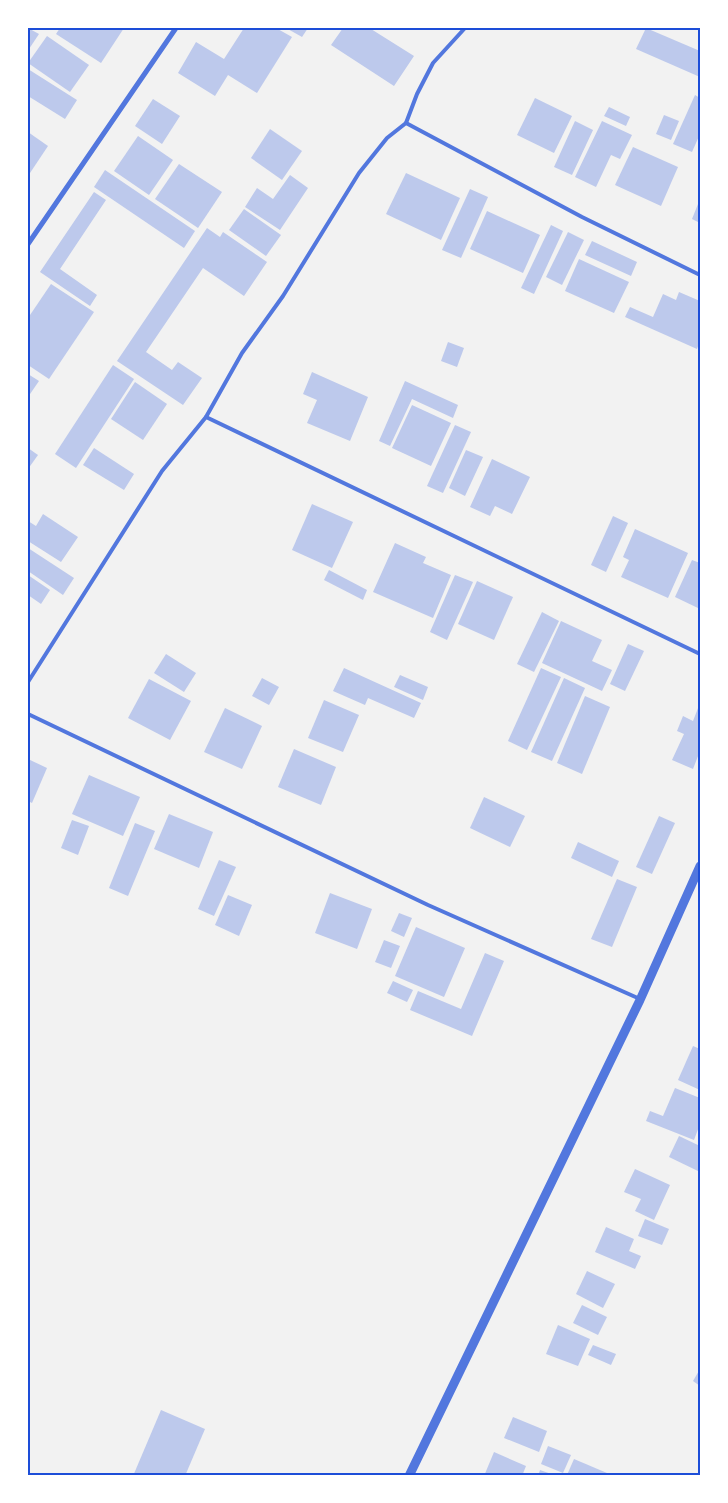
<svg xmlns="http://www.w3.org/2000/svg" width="728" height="1503" font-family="Helvetica,sans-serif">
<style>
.building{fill:#bdc9ec}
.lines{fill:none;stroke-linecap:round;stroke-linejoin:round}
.service{stroke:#5277de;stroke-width:4}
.minor{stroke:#5277de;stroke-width:5}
.tertiary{stroke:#5277de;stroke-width:9}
.neatline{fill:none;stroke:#1d4ed8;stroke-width:2}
</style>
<rect width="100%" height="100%" fill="#f2f2f2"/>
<!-- building -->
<g class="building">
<path d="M28 28 39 34 29 49 28 48Z"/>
<path d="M60 28H124L101 63 56 34Z"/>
<path d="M244 28H276L292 37 257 93 228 75 215 96 178 73 196 42 224 59Z"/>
<path d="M286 28H308L302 37Z"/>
<path d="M343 28H372L371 29 414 56 394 86 331 45Z"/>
<path d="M646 28 700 51V77L636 49Z"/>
<path d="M47 36 89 65 70 92 28 63Z"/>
<path d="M28 69 77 100 65 119 28 96Z"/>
<path d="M695 95 700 98V134L692 152 673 144Z"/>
<path d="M535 98 572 116 554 153 517 135Z"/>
<path d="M153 99 180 116 162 144 135 126Z"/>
<path d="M609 107 630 117 626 126 604 116Z"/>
<path d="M664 115 679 121 671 140 656 134Z"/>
<path d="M575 121 593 130 572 175 554 167Z"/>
<path d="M602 121 632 135 620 159 611 155 596 187 575 177Z"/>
<path d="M270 129 302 151 282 180 251 158Z"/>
<path d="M28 132 48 146 28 176Z"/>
<path d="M138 136 173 160 149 195 114 171Z"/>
<path d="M633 147 678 167 661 206 615 185Z"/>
<path d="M179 164 222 192 198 228 155 199Z"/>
<path d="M105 170 195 231 184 248 94 187Z"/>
<path d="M406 173 460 198 441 240 386 214Z"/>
<path d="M290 175 308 188 280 230 245 207 257 188 273 199Z"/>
<path d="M470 189 488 197 461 258 442 250Z"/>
<path d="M94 192 106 200 60 269 97 295 90 306 40 272Z"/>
<path d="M700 199V223L692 219Z"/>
<path d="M244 209 281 235 266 256 229 230Z"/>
<path d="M487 211 540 235 523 273 470 249Z"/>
<path d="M551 225 563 231 534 294 521 288Z"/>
<path d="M207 228 220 237 223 232 267 262 244 296 203 268 146 352 172 370 178 362 202 378 183 405 117 361Z"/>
<path d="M568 232 584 240 562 285 546 277Z"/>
<path d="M592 241 637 262 631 276 585 255Z"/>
<path d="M579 259 629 282 614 313 565 291Z"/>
<path d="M51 284 94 312 49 379 28 365V318Z"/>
<path d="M679 292 700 301V341L697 349 625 317 630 307 653 317 663 294 676 300Z"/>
<path d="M448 342 464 348 457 367 441 361Z"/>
<path d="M113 365 134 379 76 468 55 454Z"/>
<path d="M312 372 368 397 350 441 307 423 317 400 303 394Z"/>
<path d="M28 374 39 381 28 397Z"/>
<path d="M405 381 458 405 453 418 412 399 390 446 379 441Z"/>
<path d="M135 382 167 404 143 440 111 419Z"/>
<path d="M412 405 451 423 431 466 392 448Z"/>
<path d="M455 425 471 432 443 493 427 486Z"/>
<path d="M28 448 38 455 28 469Z"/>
<path d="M94 448 134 474 124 490 83 465Z"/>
<path d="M466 450 483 457 465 496 449 488Z"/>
<path d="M492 459 530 477 512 514 495 506 490 516 470 507Z"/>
<path d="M312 504 353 522 332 568 292 550Z"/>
<path d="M43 514 78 537 61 562 28 541V521L36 526Z"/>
<path d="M613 516 628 523 606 572 591 565Z"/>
<path d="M635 529 688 553 668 598 621 577 629 560 623 557Z"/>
<path d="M395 543 426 557 423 563 451 575 433 618 373 592Z"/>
<path d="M28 548 74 578 63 595 28 571Z"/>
<path d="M692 560 700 563V609L675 597Z"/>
<path d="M329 570 367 590 363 600 324 580Z"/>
<path d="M28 575 50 590 41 604 28 595Z"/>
<path d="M455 575 473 582 447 640 430 632Z"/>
<path d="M477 581 513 597 494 640 458 624Z"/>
<path d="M542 612 559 621 534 672 517 664Z"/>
<path d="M561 621 602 640 592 661 612 670 602 691 542 663Z"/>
<path d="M628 644 644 651 625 691 610 684Z"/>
<path d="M166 654 196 673 184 692 154 673Z"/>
<path d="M344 668 421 703 414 718 368 698 365 705 333 691Z"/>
<path d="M541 668 561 677 527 750 508 741Z"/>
<path d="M400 675 428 687 423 700 394 687Z"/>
<path d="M262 678 279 687 269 705 252 696Z"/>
<path d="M564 678 585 688 552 761 531 752Z"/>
<path d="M149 679 191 701 170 740 128 718Z"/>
<path d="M585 696 610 707 582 774 557 763Z"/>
<path d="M324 700 359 715 343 752 308 738Z"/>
<path d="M700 703V751L693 769 672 760 684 734 677 731 683 716 693 721Z"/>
<path d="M225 708 262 726 242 769 204 752Z"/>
<path d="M294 749 336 767 321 805 278 787Z"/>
<path d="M28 759 47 768 32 803 28 801Z"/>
<path d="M89 775 140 797 123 836 72 814Z"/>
<path d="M484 797 525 816 510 847 470 828Z"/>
<path d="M169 814 213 832 199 868 154 849Z"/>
<path d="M659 816 675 823 652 874 636 867Z"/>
<path d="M72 820 89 826 78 855 61 848Z"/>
<path d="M135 823 155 831 128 896 109 888Z"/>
<path d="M578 842 619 861 612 877 571 858Z"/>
<path d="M219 860 236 867 214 916 198 909Z"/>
<path d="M617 879 637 887 612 947 591 939Z"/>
<path d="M330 893 372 909 357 949 315 933Z"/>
<path d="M228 895 252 905 239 936 215 925Z"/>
<path d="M399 913 412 918 404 937 391 931Z"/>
<path d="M416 927 465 948 444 997 395 976Z"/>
<path d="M384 940 400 946 391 968 375 962Z"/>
<path d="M485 953 504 961 472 1036 410 1010 418 991 461 1009Z"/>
<path d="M393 981 413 990 407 1002 387 993Z"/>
<path d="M693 1046 700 1049V1090L678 1080Z"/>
<path d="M675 1088 700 1098V1124L694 1140 646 1121 650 1111 663 1116Z"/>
<path d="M679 1136 700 1146V1172L669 1157Z"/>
<path d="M635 1169 670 1185 654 1220 635 1211 641 1199 624 1192Z"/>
<path d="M645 1219 669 1229 662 1245 638 1236Z"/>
<path d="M606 1227 634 1239 629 1251 641 1256 635 1269 595 1252Z"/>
<path d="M587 1271 615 1284 603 1308 576 1294Z"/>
<path d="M582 1305 607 1317 598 1335 573 1323Z"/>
<path d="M558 1325 590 1339 578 1366 546 1354Z"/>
<path d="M593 1345 616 1354 611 1365 588 1355Z"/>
<path d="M700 1369V1386L693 1381Z"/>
<path d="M161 1410 205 1429 185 1476H133Z"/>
<path d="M513 1417 547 1431 539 1452 504 1438Z"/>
<path d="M548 1446 571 1455 563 1473 541 1464Z"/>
<path d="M494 1452 526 1466 522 1476H484Z"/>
<path d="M574 1459 607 1473 606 1476 567 1475Z"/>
<path d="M540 1470 554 1475V1476H538Z"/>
</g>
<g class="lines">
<!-- service -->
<g class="service">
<path d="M406 123 582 217 700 275"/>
<path d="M206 417 700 654"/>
<path d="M28 682 162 471 206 417 242 353 283 296 359 173 387 138 406 123 417 94 433 63 465 28"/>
<path d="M28 714 428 905 640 999"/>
</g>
<!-- minor -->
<path class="minor" d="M28 244 176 28"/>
<!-- tertiary -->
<path class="tertiary" d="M409 1476 640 1000 700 866"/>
</g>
<!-- border -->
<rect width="728" height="1503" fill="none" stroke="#ffffff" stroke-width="58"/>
<rect x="29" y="29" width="670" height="1445" class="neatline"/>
</svg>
